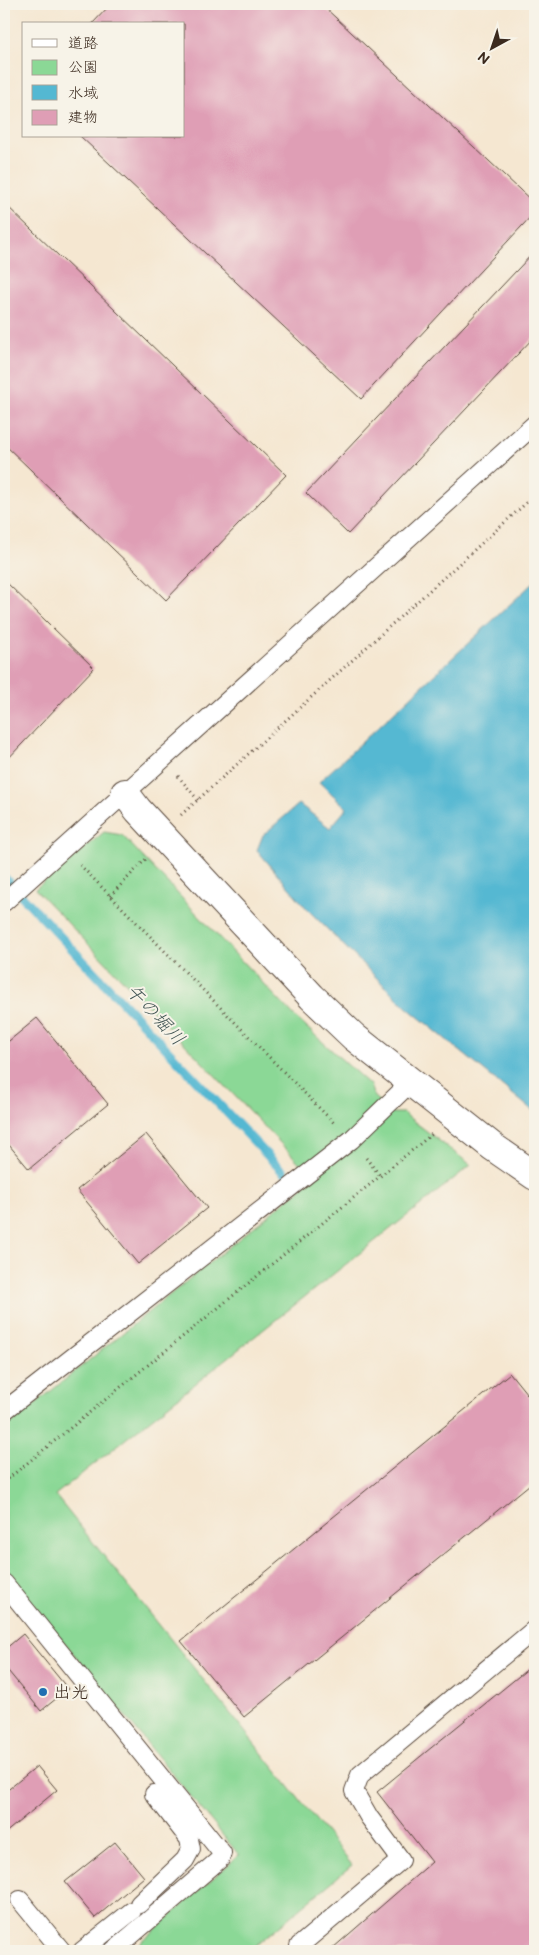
<svg xmlns="http://www.w3.org/2000/svg" width="539" height="1955" font-family="'Balsamiq Sans','Klee One',sans-serif">
<style>
.green{fill:#8bd896;stroke:#63815a}
.water{fill:#54b8d2;stroke:#487178}
.lines{fill:none;stroke-linecap:round;stroke-linejoin:round}
.stream{stroke:#54b8d2;stroke-width:9}
.building{fill:#df9eb5}
.lane-casing{stroke:#574639;stroke-width:20}
.secondary-casing{stroke:#574639;stroke-width:30}
.path{stroke:#574639;stroke-width:3;stroke-dasharray:1 4;stroke-linecap:butt}
.lane{stroke:#fff;stroke-width:18}
.secondary{stroke:#fff;stroke-width:28}
.poi-dot{fill:#1f6fb2;stroke:#f7f3e8;stroke-width:2}
.labels{text-anchor:middle;stroke-width:4;stroke-linejoin:round;paint-order:stroke}
.poi-label{font-size:18px;fill:#3b2a1e;stroke:#f7f3e8;text-anchor:start}
.water-label{font-size:19px;font-style:italic;fill:#425554;stroke:#f7f3e8}
</style>
<rect width="100%" height="100%" fill="#f7f3e8"/>
<filter id="ink" filterUnits="userSpaceOnUse"><feTurbulence type="fractalNoise" baseFrequency=".02" numOctaves="2"/><feDisplacementMap in="SourceGraphic" scale="10" xChannelSelector="R" yChannelSelector="G"/><feConvolveMatrix kernelMatrix="1 2 1 2 8 2 1 2 1" color-interpolation-filters="sRGB"/></filter>
<filter id="wash" filterUnits="userSpaceOnUse"><feTurbulence type="fractalNoise" baseFrequency=".0096" numOctaves="4" result="noise"/><feDisplacementMap in="SourceGraphic" scale="20" xChannelSelector="R" yChannelSelector="G"/><feGaussianBlur stdDeviation="1.12" result="paint"/><feColorMatrix in="noise" values="0 0 0 0 0 0 0 0 0 0 0 0 0 0 0 0 0 1.4 0 .05"/><feComposite in="paint" operator="in"/></filter>
<g filter="url(#wash)">
<rect width="100%" height="100%" fill="#f5e7d1"/>
<!-- green -->
<path class="green" d="M104 832 122 835 295 1017 370 1085 374 1097 393 1113H403L471 1165 55 1495 352 1865 249 1951H131L239 1855 4 1569V1429L314 1178 35 889Z"/>
<!-- water -->
<path class="water" d="M535 581V1111L532 1110 405 1006 308 910 257 850 263 835 299 804 330 828 347 808 319 782Z"/>
<g class="lines">
<!-- stream -->
<path class="stream" d="M4 877 284 1173"/>
</g>
<g id="blocks">
<!-- building -->
<g class="building">
<path d="M111 4H321L535 204V212L361 399 80 136H184V24H92Z"/>
<path d="M4 203 286 475 166 600 4 444Z"/>
<path d="M535 251V336L348 534 306 493Z"/>
<path d="M4 580 94 668 4 763Z"/>
<path d="M37 1018 108 1104 29 1169 4 1139V1045Z"/>
<path d="M146 1134 207 1208 138 1264 77 1190Z"/>
<path d="M510 1373 535 1404V1480L244 1717 181 1641Z"/>
<path d="M23 1634 68 1689 41 1711 4 1666V1650Z"/>
<path d="M535 1663V1951H335L333 1948 432 1862 377 1792Z"/>
<path d="M37 1766 57 1790 4 1834V1793Z"/>
<path d="M115 1842 144 1877 95 1918 65 1882Z"/>
</g>
</g>
</g>
<g filter="url(#ink)">
<use href="#blocks" fill-opacity="0" stroke="#574639" stroke-width="1"/>
<g class="lines">
<!-- lane casing -->
<g class="lane-casing">
<g id="lane">
<path d="M4 902 535 424"/>
<path d="M4 1411 351 1140 410 1083"/>
<path d="M4 1583 222 1853 220 1859 113 1951"/>
<path d="M20 1900 62 1951"/>
<path d="M139 1904 185 1860 191 1849 189 1839 154 1794"/>
<path d="M82 1951 132 1911"/>
<path d="M304 1951 299 1946 401 1860 369 1817 354 1791 360 1775 535 1629"/>
</g>
</g>
<!-- secondary casing -->
<g class="secondary-casing">
<path id="secondary" d="M125 793 138 810 312 997 354 1037 493 1147 535 1176"/>
</g>
<!-- path -->
<g class="path">
<path d="M178 776 198 800"/>
<path d="M181 815 535 495"/>
<path d="M80 865 335 1124"/>
<path d="M110 896 146 859"/>
<path d="M366 1158 381 1177"/>
<path d="M4 1482 432 1134"/>
</g>
<!-- lane -->
<use href="#lane" class="lane"/>
<!-- secondary -->
<use href="#secondary" class="secondary"/>
</g>
</g>
<!-- markers -->
<circle class="poi-dot" cx="43" cy="1692" r="5"/>
<g class="labels">
<!-- poi labels -->
<g class="poi-label">
<text x="53" y="1698">出光</text>
</g>
<!-- water labels -->
<g class="water-label">
<text transform="translate(156 1014) rotate(47)" y="7">午の堀川</text>
</g>
</g>
<!-- margin -->
<rect width="539" height="1955" fill="none" stroke="#f7f3e8" stroke-width="20"/>
<!-- legend -->
<rect x="22" y="22" width="162" height="115" fill="#f7f3e8" stroke="#aca397"/>
<rect x="32" y="39" width="25" height="8" fill="#ffffff" stroke="#aca397"/>
<text x="68" y="48" font-size="15" fill="#3b2a1e">道路</text>
<rect x="32" y="60" width="25" height="15" fill="#8bd896" stroke="#aca397"/>
<text x="68" y="72" font-size="15" fill="#3b2a1e">公園</text>
<rect x="32" y="85" width="25" height="15" fill="#54b8d2" stroke="#aca397"/>
<text x="68" y="98" font-size="15" fill="#3b2a1e">水域</text>
<rect x="32" y="110" width="25" height="15" fill="#df9eb5" stroke="#aca397"/>
<text x="68" y="122" font-size="15" fill="#3b2a1e">建物</text>
<!-- north arrow -->
<g transform="translate(492 48) rotate(220)" stroke="#f7f3e8" stroke-width="4" paint-order="stroke">
<path d="M0-4L9 19L0 12L-9 19Z" fill="#3b2a1e"/>
<text y="-8" font-size="14" font-weight="bold" text-anchor="middle" fill="#3b2a1e">N</text>
</g>
</svg>
